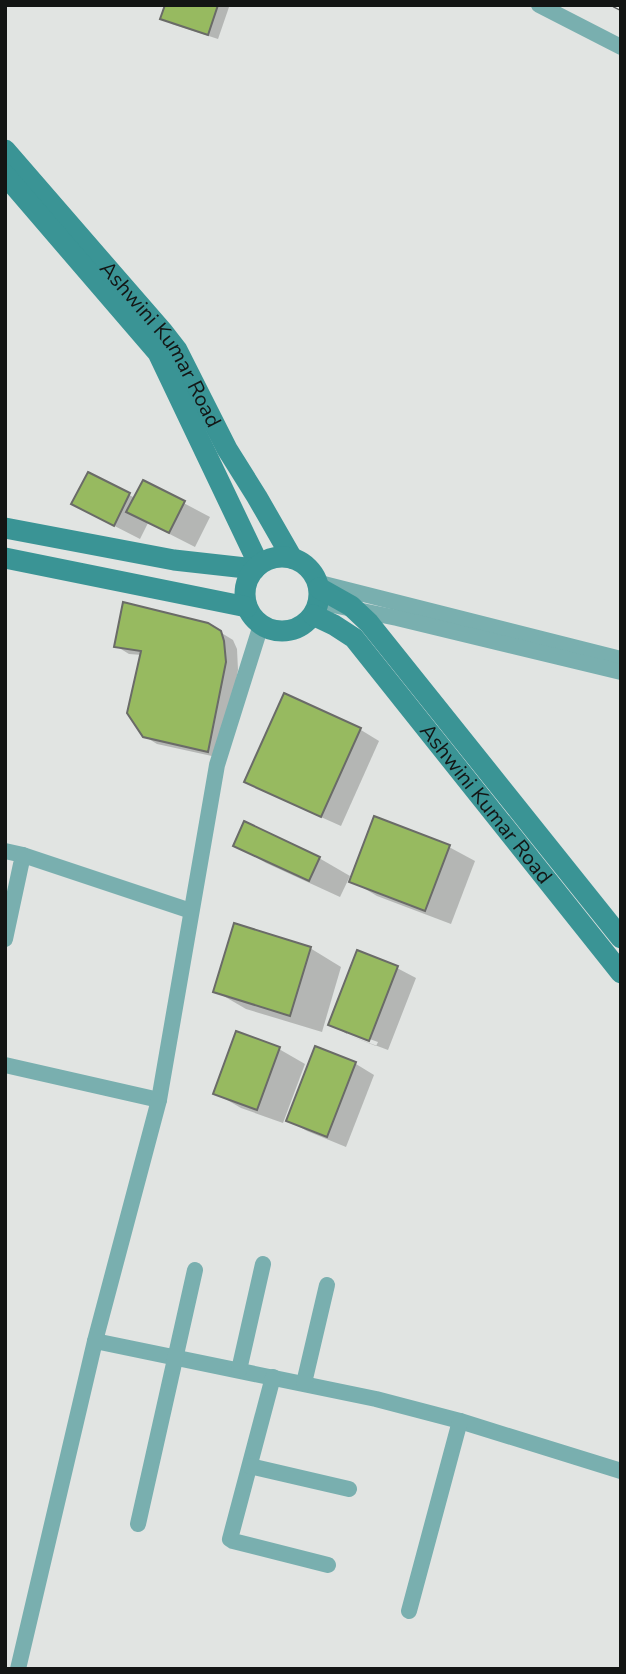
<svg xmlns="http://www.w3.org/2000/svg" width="626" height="1674" font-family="'Nunito Sans',sans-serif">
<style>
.shadow{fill:#0003}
.building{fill:#97ba60;stroke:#6a6b68;stroke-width:2}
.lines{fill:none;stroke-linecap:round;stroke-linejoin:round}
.street{stroke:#79afaf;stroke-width:16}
.secondary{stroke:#3a9495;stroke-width:21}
.rail-casing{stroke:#5b5d5c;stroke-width:6}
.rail{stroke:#eef2ef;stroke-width:3.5;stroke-dasharray:10;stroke-linecap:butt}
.labels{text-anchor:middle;stroke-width:5;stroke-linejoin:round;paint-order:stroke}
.street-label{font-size:21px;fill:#131514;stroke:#eef2ef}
</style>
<rect width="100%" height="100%" fill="#e1e4e2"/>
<!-- shadow -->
<g class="shadow">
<path d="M166 5H225L229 7 218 39 172 24 162 18Z"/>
<path d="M89 474 135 498 144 482 210 517 195 547 148 523 140 539 99 518Z"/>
<path d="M207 624 233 640 237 649 238 670 221 758 157 744 144 736 142 655 129 654 116 646Z"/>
<path d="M285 696 361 730 379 741 341 826 265 792 246 781Z"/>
<path d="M375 819 449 847 475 861 451 924 377 896 352 881Z"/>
<path d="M235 845 319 858 350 876 340 897 266 863Z"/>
<path d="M310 948 341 967 322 1032 246 1009 215 991Z"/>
<path d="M397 968 416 978 388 1050 348 1035 376 1046 378 1042 347 1031V1034L330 1024Z"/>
<path d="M237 1033 279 1049 305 1064 283 1123 241 1108 215 1093Z"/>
<path d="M316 1049 356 1064 374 1075 346 1147 307 1131 288 1120Z"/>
</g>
<!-- building -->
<g class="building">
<path d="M165 5H218L208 35 160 19Z"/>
<path d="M88 472 130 493 114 526 71 504Z"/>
<path d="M143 480 185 501 169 533 126 512Z"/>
<path d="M123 602 208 623 221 631 224 641 226 662 208 752 143 737 127 713 141 651 114 647Z"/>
<path d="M284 693 361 728 321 817 244 782Z"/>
<path d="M374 816 450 845 425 911 349 882Z"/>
<path d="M244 821 320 857 309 881 233 846Z"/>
<path d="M234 923 311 947 290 1016 213 992Z"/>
<path d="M357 950 398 966 369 1041 328 1025Z"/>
<path d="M236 1031 280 1047 257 1110 213 1094Z"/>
<path d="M315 1046 356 1062 327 1137 286 1121Z"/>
</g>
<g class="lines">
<!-- street -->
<g class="street">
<path d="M539 5 621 47"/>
<path d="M320 583 621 659"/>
<path d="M318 602 397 618 621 672"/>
<path d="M5 851 23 855 5 939"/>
<path d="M23 855 191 911"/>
<path d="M5 1065 159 1100"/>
<path d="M95 1341 376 1399 460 1421 621 1471"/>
<path d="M239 1370 263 1264"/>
<path d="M273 1377 230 1539 233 1541 328 1565"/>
<path d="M304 1383 327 1285"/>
<path d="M250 1466 349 1489"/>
<path d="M138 1524 195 1270"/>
<path d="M409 1611 460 1421"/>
<path d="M18 1669 95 1341 159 1100 217 765 261 625"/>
</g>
<!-- secondary -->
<g class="secondary">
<path id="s1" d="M5 150 163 332 177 350 227 449 257 497 292 558"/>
<path d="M5 175 158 353 259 565"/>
<path d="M5 528 174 560 255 569"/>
<circle cx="282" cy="594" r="37"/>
<path d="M5 558 247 607"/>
<path d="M319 588 351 606 369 623 621 938"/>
<path id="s2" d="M313 615 334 625 354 638 621 973"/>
</g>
<!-- rail casing -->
<g class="rail-casing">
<path id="rail" d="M615 5 621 8"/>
</g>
<!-- rail -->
<use href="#rail" class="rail"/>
</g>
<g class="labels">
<!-- street labels -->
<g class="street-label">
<text dy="7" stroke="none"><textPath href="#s1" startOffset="250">Ashwini Kumar Road</textPath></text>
<text dy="7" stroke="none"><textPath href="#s2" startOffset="259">Ashwini Kumar Road</textPath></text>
</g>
</g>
<!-- border -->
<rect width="626" height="1674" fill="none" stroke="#131514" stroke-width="14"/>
</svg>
